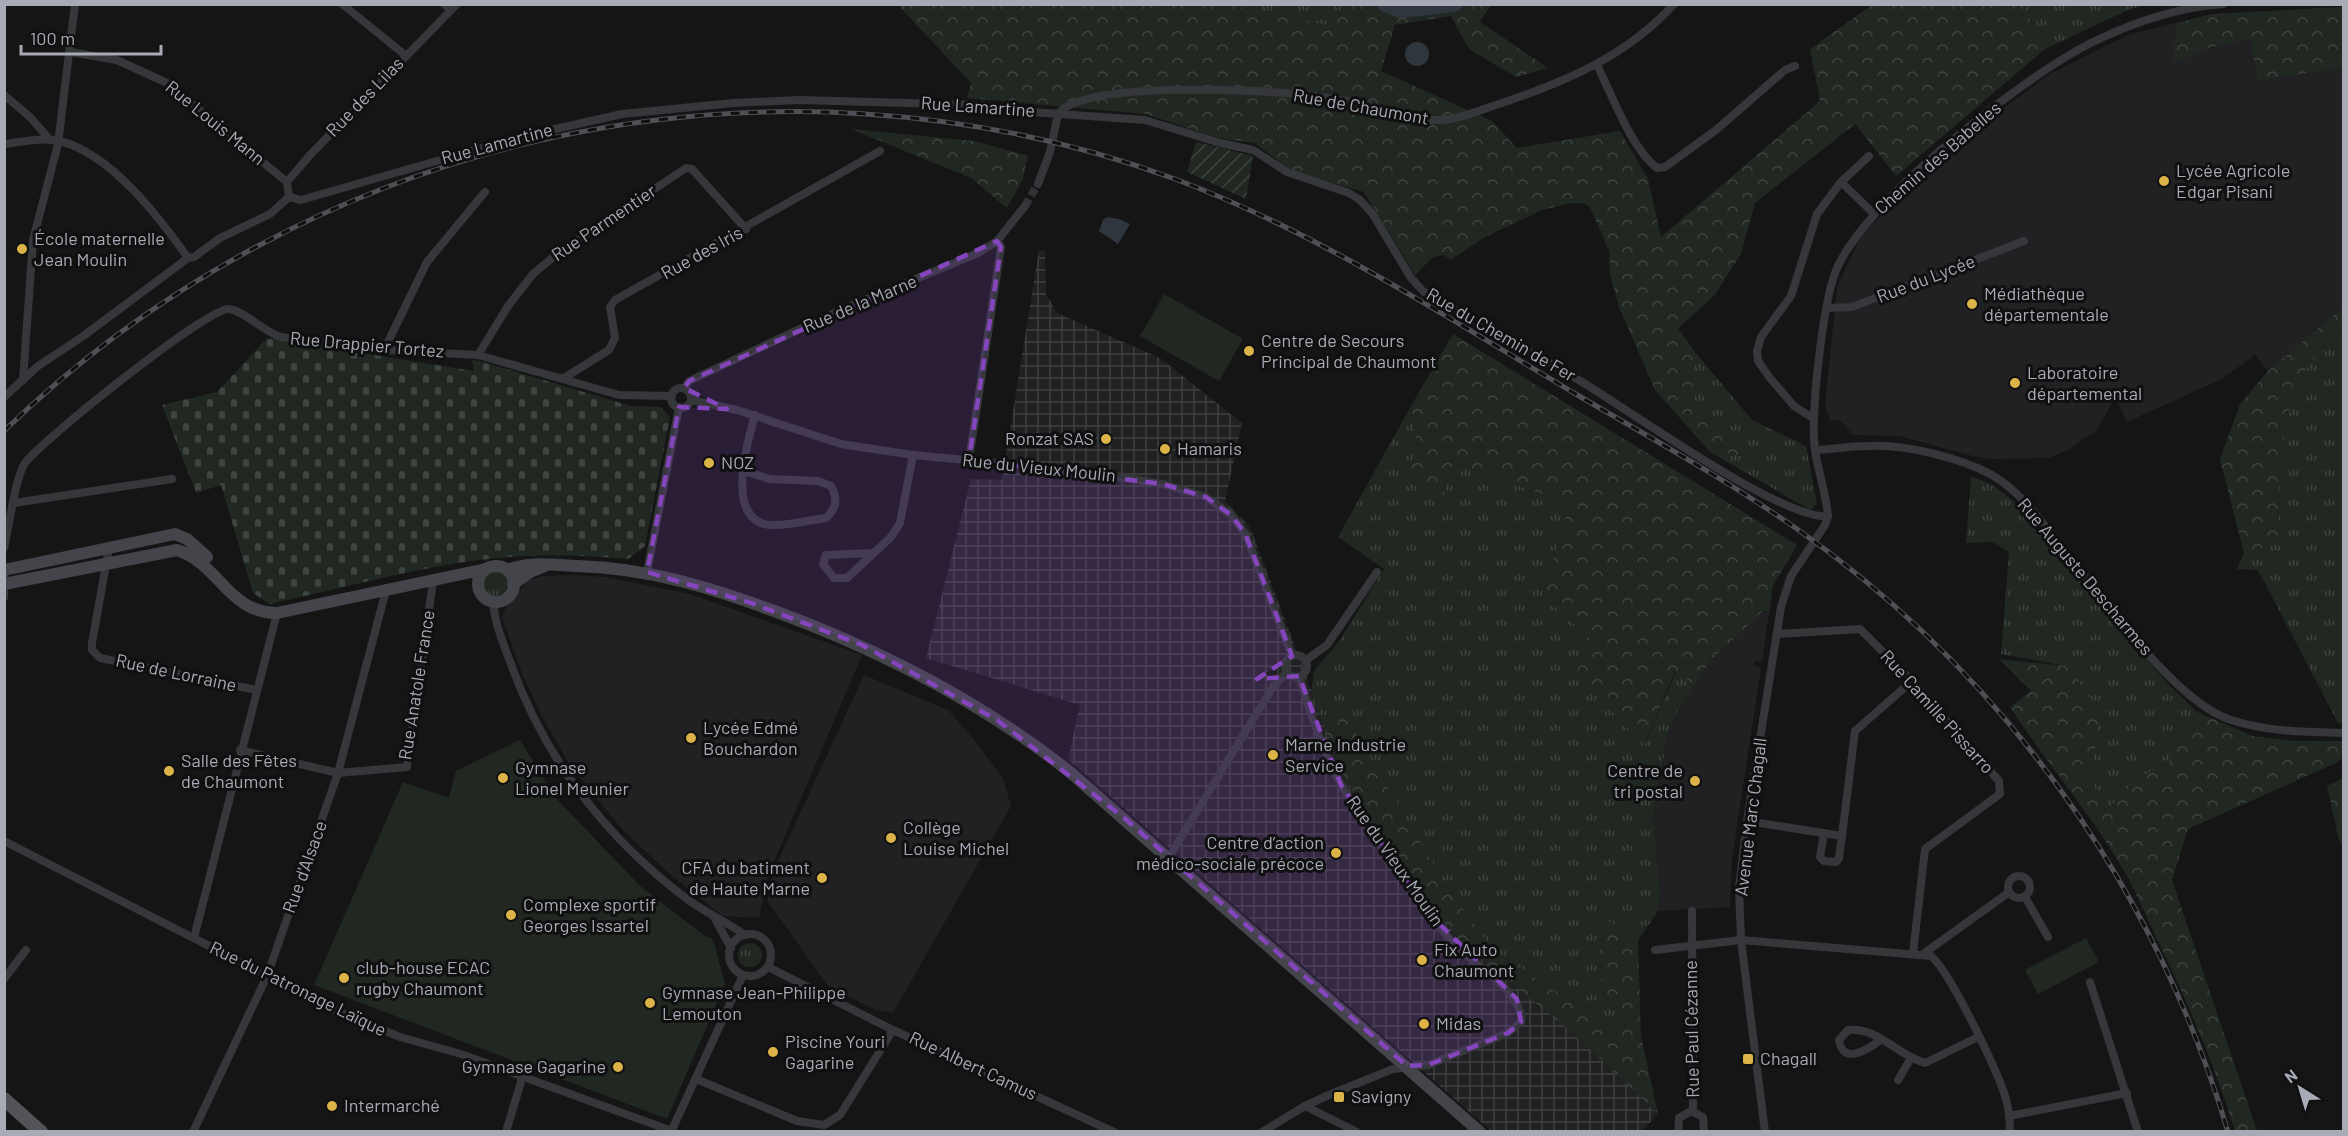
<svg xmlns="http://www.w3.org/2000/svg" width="2348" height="1136" font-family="Barlow,sans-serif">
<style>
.built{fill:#212123}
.industrial{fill:url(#industrial-grid)}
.grass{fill:url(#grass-tufts)}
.forest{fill:url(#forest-crowns)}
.cemetery{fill:url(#cemetery-stones)}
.garden{fill:url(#garden-furrows)}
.pitch{fill:#212822}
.water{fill:#2f363d}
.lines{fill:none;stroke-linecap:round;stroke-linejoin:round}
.river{stroke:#2f363d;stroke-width:16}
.street-tunnel{stroke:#323336;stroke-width:8;stroke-dasharray:8 4;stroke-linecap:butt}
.street{stroke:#36373b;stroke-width:8}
.secondary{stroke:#44454a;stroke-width:12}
.primary{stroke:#535459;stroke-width:14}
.rail-casing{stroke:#4f5055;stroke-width:5}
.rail{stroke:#101011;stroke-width:3;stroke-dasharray:9;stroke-linecap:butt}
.marked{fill:#8445bd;fill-opacity:0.2;stroke:#8445bd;stroke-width:4.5;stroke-dasharray:12 8;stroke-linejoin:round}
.poi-dot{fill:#dbb348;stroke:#101011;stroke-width:2}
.labels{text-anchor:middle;stroke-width:6;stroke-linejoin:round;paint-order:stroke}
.street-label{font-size:18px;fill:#a8abb5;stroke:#101011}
.poi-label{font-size:18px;fill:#a8abb5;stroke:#101011;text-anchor:start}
</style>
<defs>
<pattern id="industrial-grid" width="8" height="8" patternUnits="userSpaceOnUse" patternTransform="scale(1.5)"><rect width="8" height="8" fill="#212123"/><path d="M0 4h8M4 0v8" fill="none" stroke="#3e3f41"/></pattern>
<pattern id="grass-tufts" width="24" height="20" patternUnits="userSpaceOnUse" patternTransform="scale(1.5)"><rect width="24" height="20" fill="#212822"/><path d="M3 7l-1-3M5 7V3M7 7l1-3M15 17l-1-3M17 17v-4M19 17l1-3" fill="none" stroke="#3e4440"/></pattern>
<pattern id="forest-crowns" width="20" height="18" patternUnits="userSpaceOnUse" patternTransform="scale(1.5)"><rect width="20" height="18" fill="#212822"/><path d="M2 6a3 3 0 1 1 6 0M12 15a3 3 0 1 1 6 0" fill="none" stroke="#3e4440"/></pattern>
<pattern id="cemetery-stones" width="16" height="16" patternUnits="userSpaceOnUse" patternTransform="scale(1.5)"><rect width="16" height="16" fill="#212822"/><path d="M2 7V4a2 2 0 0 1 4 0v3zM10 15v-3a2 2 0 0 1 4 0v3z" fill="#3e4440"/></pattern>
<pattern id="garden-furrows" width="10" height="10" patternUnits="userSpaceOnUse" patternTransform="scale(1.5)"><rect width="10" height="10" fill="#212822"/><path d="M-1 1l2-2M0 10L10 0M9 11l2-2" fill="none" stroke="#3e4440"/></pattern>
</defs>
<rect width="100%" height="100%" fill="#151516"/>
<!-- built -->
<g class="built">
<path d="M2343 7V307L2268 371 2255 355 2222 379 2127 422 2115 397 2097 430 2066 451 2048 458 1992 459 1973 456 1899 436 1853 435 1841 421 1830 420 1825 405 1837 287 1861 236 1909 188 1993 116 2050 74 2128 35 2212 14Z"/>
<path d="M574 575 605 577 690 594 862 655 768 876 759 918 723 916 674 878 623 830 593 794 566 759 543 718 523 676 502 618 505 609 528 580 543 576Z"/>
<path d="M1764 610 1769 613 1762 662 1755 661 1754 666 1761 668 1732 859 1730 907 1658 911 1660 891 1653 817 1669 727 1710 661Z"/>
<path d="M864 675 948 710 977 743 1003 778 1011 806 893 1013 876 1010 829 987 767 901 774 870Z"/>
</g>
<!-- industrial -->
<path class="industrial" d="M1039 250H1045L1046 294 1057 313 1160 358 1242 423 1225 501 1250 527 1345 779 1573 1033 1658 1114 1642 1131H1491L1068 759 1080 705 926 658 971 479 1002 480Z"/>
<!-- grass -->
<g class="grass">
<path d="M2026 4 2146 5 2130 9 2045 49 2024 7Z"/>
<path d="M1226 5H1344L1332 27Z"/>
<path d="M2343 329V723H2338L2258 570 2237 569 2244 553 2278 543C2279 482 2277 401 2319 351 2326 343 2336 336 2343 329Z"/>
<path d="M1695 352 1752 420 1806 446 1817 504 1810 510 1710 452 1750 457 1728 426 1695 412Z"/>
<path d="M1411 406 1418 453 1440 507 1453 462 1569 504 1543 595 1598 647 1574 672 1645 744 1676 671 1695 685 1669 727 1653 816 1660 891 1658 911 1638 940 1606 920 1599 953 1603 993 1627 1020 1615 1031 1491 948 1440 876 1343 712 1320 716 1311 692 1314 671 1340 640 1384 569 1338 537Z"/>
<path d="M1971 476 1993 485 2012 500 2167 683 2197 712 2168 763 2138 779 2109 808 2084 773 2066 666 2001 654 2009 552 1992 542 1966 543Z"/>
<circle cx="495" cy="583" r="13"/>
<circle cx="750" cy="955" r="12"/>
</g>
<!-- forest -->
<g class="forest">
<path d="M1226 4 1332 26 1344 5H1491L1480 22 1548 68 1516 77 1469 49 1451 16 1395 25 1381 71 1492 121 1517 148 1620 131 1648 179 1661 237 1820 101 1810 49 1872 5H2026L2024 7 2045 49 1896 176 1855 124 1755 203 1741 254 1714 296 1678 328 1695 352V412L1728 426 1751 457 1710 452 1655 390 1619 307 1610 274 1609 251 1590 207 1582 203H1572L1542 210 1485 237 1451 260 1444 255 1433 257 1415 275 1364 192 1290 170 1255 143 1217 138 1146 114 967 98 971 83 898 5Z"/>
<path d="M2343 7V68L2258 80 2250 39 2208 48 2173 64 2177 23 2212 14Z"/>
<path d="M851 129 975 141 1028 156 1023 179 1007 208 971 178Z"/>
<path d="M2343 307V329C2336 336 2326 343 2319 351 2277 401 2279 482 2278 544L2244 553 2220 459 2240 404 2268 371Z"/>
<path d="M1453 334 1797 545 1773 586 1769 613 1764 610 1710 661 1695 685 1675 671 1644 745 1574 672 1598 647 1543 595 1569 504 1453 462 1440 507 1402 472 1418 453 1411 406Z"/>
<path d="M1999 659 2066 666 2100 710 2093 763 2084 773 2109 808 2138 779 2168 763 2197 712 2253 736 2294 741H2343V756L2338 762 2188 829 2172 880 2257 1131H2235C2215 1066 2188 1003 2158 941 2148 920 2138 897 2127 876 2093 816 2047 764 2010 707L2031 691Z"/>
<path d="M1343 711 1440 876 1491 948 1615 1031 1627 1020 1603 993 1599 953 1606 919 1638 940 1641 1036 1658 1114 1573 1033 1467 948 1412 884 1345 779 1320 716Z"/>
<path d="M2343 778V842L2340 844 2327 786Z"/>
</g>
<!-- cemetery -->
<path class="cemetery" d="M267 338 474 371 472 360 479 361 631 406 661 407 670 417 645 546 628 559C592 556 558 554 522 556 438 561 353 586 270 604L253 593 221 485 196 493 162 405 217 392Z"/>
<!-- garden -->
<path class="garden" d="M1196 142 1253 156 1246 199 1187 172Z"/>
<!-- pitch -->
<g class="pitch">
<path d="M1164 294 1243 339 1219 381 1140 336Z"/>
<path d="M520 740 555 797 640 886 705 936 712 939 714 943 725 984 667 1119 314 985 403 782 449 798 456 771Z"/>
<path d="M2086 938 2099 962 2038 994 2025 970Z"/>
</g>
<!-- water -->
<g class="water">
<circle cx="1417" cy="54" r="12"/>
<path d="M1107 217 1119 219 1130 224 1118 244 1099 231 1103 220Z"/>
</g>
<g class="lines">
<!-- river -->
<path class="river" d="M1385 4 1401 10 1454 4"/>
<!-- street-tunnel -->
<path class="street-tunnel" d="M1025 206 1038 184"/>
<!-- street -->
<g class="street">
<path d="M342 4 405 55"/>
<path d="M444 4 451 10"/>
<path d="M70 52 117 60 167 83 287 182"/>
<path d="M1597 65C1612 95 1631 148 1657 168L1665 167 1716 130 1785 70 1795 66"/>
<path d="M4 95 30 117 50 140"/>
<path d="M1058 114C1081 80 1265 90 1307 95 1328 98 1350 101 1370 106 1393 112 1417 121 1441 120 1461 119 1483 109 1502 103 1567 81 1627 56 1674 4"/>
<path d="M4 144C22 142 42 137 60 141 111 154 159 217 188 258"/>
<path d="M1841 182 1869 156"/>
<path d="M1038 184 1050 152 1058 114"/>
<path d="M289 197 287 182 310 155 457 4"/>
<path d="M1827 308 1852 307 2024 241"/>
<path d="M384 350 427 262 485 192"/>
<path d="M478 355 508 306 533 274 557 254 686 168 692 169 746 229"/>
<path d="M564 378 609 350 615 338 610 307 615 300 880 151"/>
<path d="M23 380 33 240 58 144 75 4"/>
<path d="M684 388 689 381 836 312 978 253 997 241 1025 206"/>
<circle cx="681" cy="398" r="10"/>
<path d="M4 397 38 366 82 337 188 258 194 257 220 238 270 214 289 197 301 200 520 137 622 114 733 103 799 100 981 105 1017 111 1145 120 1220 143 1253 150 1287 172 1349 193 1360 200 1372 213 1411 278 1424 292C1476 322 1530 351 1582 382 1629 410 1783 521 1828 516"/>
<path d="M691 400 737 410 841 444 913 455 1082 471 1163 484 1206 497 1231 515 1245 533 1292 656"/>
<path d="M1814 419 1794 406 1770 378 1758 361 1757 351 1761 337 1791 296 1817 214 1841 182 1874 214"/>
<path d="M1815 450C1833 449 1851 446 1869 446 1905 444 1961 458 1992 475 2021 492 2041 521 2061 546 2100 594 2174 702 2231 720 2268 732 2305 732 2344 733"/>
<path d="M969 460 1001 247 997 241"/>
<path d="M744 471 770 479 818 481 831 486C838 500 837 507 826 518 809 520 788 526 771 525 724 522 747 443 755 415"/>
<path d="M14 503 172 479"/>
<path d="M4 548C9 528 15 478 25 463 42 440 207 308 229 309 243 310 264 332 281 337L384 350 478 355 619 395 672 396"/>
<path d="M109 548 92 643V650L100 658 257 690"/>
<path d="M873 553 826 555 823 564 834 578H847L891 537 900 523 913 455"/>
<path d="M647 572 679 407"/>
<path d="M4 577V597"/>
<path d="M493 602C495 625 504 645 512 667 546 760 607 839 687 899 706 913 727 922 745 935"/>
<path d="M1777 634 1860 629 1912 681 1999 781 2000 794 1925 849 1913 953"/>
<circle cx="1296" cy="666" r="11"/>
<path d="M1305 661 1327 645 1377 572"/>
<path d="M240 750 338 773 407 767 433 581"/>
<path d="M1747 821 1842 836 1855 731 1912 681"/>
<path d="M1824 833 1820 857 1824 861 1836 862 1839 858 1842 836"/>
<path d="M4 841 328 1007 400 1037 461 1054 672 1131"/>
<path d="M1169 857 1274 685 1288 672"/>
<circle cx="2019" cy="887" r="11"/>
<path d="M2025 897 2048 937"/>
<path d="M1692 911 1693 1111"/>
<path d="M714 917 731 948"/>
<circle cx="750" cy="955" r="21"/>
<path d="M194 938 277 613"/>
<path d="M1655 950 1741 940 1931 956C1951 973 1998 1072 2006 1099 2009 1110 2010 1121 2010 1132"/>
<path d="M1923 954 2008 893"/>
<path d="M768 967 893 1030 1114 1132"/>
<path d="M4 979 26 950"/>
<path d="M2090 982 2138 1132"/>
<path d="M1882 1039C1870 1048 1843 1067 1839 1040L1848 1030C1878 1027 1897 1055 1925 1063L1978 1037"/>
<path d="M696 1079 797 1121 824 1125 840 1115 893 1030"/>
<path d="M1898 1080 1911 1058"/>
<path d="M1305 1106 1357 1132"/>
<path d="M2009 1116 2127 1093"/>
<path d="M193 1132 267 976 338 773 386 590"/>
<path d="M506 1132 523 1075"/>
<path d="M671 1132 743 975"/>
<path d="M1262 1132 1305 1106 1331 1094 1393 1069 1428 1065 1508 1033 1521 1022C1525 994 1475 965 1456 946 1436 925 1420 900 1404 877 1382 847 1360 818 1342 786 1323 753 1310 712 1299 676"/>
<path d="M1678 1132 1679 1118 1691 1111 1703 1117 1704 1132"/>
<path d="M1765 1132 1741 940 1739 888 1747 821 1781 607 1791 576 1825 525 1828 516C1826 493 1818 472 1815 449 1810 415 1823 306 1835 273 1861 203 2025 75 2093 42 2132 23 2179 7 2223 4"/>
</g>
<!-- secondary -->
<g class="secondary">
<circle cx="496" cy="584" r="18"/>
<path d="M4 570 175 534 187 539 207 557"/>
<path d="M507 570C531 561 553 565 578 566 648 568 712 588 777 612 882 651 982 702 1071 773L1480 1132"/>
<path d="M4 584 177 550C220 564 228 613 277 613L486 569"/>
<path d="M513 584 530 572 545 566"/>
</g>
<!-- primary -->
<path class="primary" d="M4 1099 41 1132"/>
<!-- rail casing -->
<g class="rail-casing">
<path id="rail" d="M4 431C312 132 772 31 1175 179 1317 232 1445 316 1574 393 1649 437 1725 479 1797 529 2004 674 2156 889 2228 1132"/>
</g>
<!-- rail -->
<use href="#rail" class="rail"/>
</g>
<!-- marked area -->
<path class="marked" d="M997 241 1001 247 969 460 1163 484 1206 497 1231 515 1245 533 1292 656 1257 679 1299 676 1341 785 1433 918 1517 999 1521 1022 1508 1033 1428 1065 1407 1066 1123 817 997 720 862 645 751 603 647 572 679 407 727 409 684 388 689 381Z"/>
<!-- markers -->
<g class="poi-dot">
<circle cx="2164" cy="181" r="6"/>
<circle cx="22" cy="249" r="6"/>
<circle cx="1972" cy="304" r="6"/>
<circle cx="1249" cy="351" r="6"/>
<circle cx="2015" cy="383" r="6"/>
<circle cx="1106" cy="439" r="6"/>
<circle cx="1165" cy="449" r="6"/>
<circle cx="709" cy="463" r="6"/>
<circle cx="691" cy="738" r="6"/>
<circle cx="1273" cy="755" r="6"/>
<circle cx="169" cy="771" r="6"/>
<circle cx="503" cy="778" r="6"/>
<circle cx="1695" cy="781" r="6"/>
<circle cx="891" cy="838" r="6"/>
<circle cx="1336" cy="853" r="6"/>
<circle cx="822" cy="878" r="6"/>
<circle cx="511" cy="915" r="6"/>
<circle cx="1422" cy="960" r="6"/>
<circle cx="344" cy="978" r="6"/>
<circle cx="650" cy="1003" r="6"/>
<circle cx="1424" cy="1024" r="6"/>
<circle cx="773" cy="1052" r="6"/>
<rect x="1742" y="1053" width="12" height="12" rx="3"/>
<circle cx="618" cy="1067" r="6"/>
<rect x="1333" y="1091" width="12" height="12" rx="3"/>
<circle cx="332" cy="1106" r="6"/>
</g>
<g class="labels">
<!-- street labels -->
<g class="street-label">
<text transform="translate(365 97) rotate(-46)" y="6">Rue des Lilas</text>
<text transform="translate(978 107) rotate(4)" y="6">Rue Lamartine</text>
<text transform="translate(1361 107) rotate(10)" y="6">Rue de Chaumont</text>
<text transform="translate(215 123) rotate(39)" y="6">Rue Louis Mann</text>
<text transform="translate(497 144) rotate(-15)" y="6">Rue Lamartine</text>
<text transform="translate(1938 158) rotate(-41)" y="6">Chemin des Babelles</text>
<text transform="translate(604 223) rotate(-34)" y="6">Rue Parmentier</text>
<text transform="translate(702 253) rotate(-29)" y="6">Rue des Iris</text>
<text transform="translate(1926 279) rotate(-21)" y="6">Rue du Lycée</text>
<text transform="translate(860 304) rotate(-23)" y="6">Rue de la Marne</text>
<text transform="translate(1501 335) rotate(30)" y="6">Rue du Chemin de Fer</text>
<text transform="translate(367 345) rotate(5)" y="6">Rue Drappier Tortez</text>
<text transform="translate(1039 468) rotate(6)" y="6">Rue du Vieux Moulin</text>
<text transform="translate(2085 577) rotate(50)" y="6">Rue Auguste Descharmes</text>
<text transform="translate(176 673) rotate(12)" y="6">Rue de Lorraine</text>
<text transform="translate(417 685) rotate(-81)" y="6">Rue Anatole France</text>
<text transform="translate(1937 712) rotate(48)" y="6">Rue Camille Pissarro</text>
<text transform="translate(1751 817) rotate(-83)" y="6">Avenue Marc Chagall</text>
<text transform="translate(1395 861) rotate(55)" y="6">Rue du Vieux Moulin</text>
<text transform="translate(305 867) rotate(-70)" y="6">Rue d'Alsace</text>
<text transform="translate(298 989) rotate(26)" y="6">Rue du Patronage Laïque</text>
<text transform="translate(1692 1029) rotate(-91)" y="6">Rue Paul Cézanne</text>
<text transform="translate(973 1066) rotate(25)" y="6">Rue Albert Camus</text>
</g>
<!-- poi labels -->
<g class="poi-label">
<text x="2176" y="177">Lycée Agricole<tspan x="2176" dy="21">Edgar Pisani</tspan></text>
<text x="34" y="245">École maternelle<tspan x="34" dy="21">Jean Moulin</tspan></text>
<text x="1984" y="300">Médiathèque<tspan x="1984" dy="21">départementale</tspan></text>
<text x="1261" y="347">Centre de Secours<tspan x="1261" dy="21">Principal de Chaumont</tspan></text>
<text x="2027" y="379">Laboratoire<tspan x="2027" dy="21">départemental</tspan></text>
<text x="1094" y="445" text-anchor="end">Ronzat SAS</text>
<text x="1177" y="455">Hamaris</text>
<text x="721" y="469">NOZ</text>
<text x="703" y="734">Lycée Edmé<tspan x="703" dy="21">Bouchardon</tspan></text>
<text x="1285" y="751">Marne Industrie<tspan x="1285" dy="21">Service</tspan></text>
<text x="181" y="767">Salle des Fêtes<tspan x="181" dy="21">de Chaumont</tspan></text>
<text x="515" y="774">Gymnase<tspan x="515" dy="21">Lionel Meunier</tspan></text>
<text x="1683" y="777" text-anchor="end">Centre de<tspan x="1683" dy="21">tri postal</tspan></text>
<text x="903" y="834">Collège<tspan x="903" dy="21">Louise Michel</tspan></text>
<text x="1324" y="849" text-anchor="end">Centre d’action<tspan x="1324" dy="21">médico-sociale précoce</tspan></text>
<text x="810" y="874" text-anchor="end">CFA du batiment<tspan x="810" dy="21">de Haute Marne</tspan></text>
<text x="523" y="911">Complexe sportif<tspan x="523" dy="21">Georges Issartel</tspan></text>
<text x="1434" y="956">Fix Auto<tspan x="1434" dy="21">Chaumont</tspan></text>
<text x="356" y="974">club-house ECAC<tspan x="356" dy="21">rugby Chaumont</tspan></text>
<text x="662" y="999">Gymnase Jean-Philippe<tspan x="662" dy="21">Lemouton</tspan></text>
<text x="1436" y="1030">Midas</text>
<text x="785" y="1048">Piscine Youri<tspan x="785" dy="21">Gagarine</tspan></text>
<text x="1760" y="1065">Chagall</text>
<text x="606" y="1073" text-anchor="end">Gymnase Gagarine</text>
<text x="1351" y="1103">Savigny</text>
<text x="344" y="1112">Intermarché</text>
</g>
</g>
<!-- border -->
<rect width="2348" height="1136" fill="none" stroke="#a8abb5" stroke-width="12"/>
<!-- north arrow -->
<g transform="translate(2300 1088) rotate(323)" stroke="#101011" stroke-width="4.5" paint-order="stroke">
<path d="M0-4.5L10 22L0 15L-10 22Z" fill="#a8abb5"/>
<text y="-9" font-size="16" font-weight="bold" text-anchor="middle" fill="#a8abb5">N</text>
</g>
<!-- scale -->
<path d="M21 45v9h140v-9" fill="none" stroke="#a8abb5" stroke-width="3"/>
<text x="30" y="45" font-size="18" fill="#a8abb5" stroke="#101011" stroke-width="4.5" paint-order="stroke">100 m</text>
</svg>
